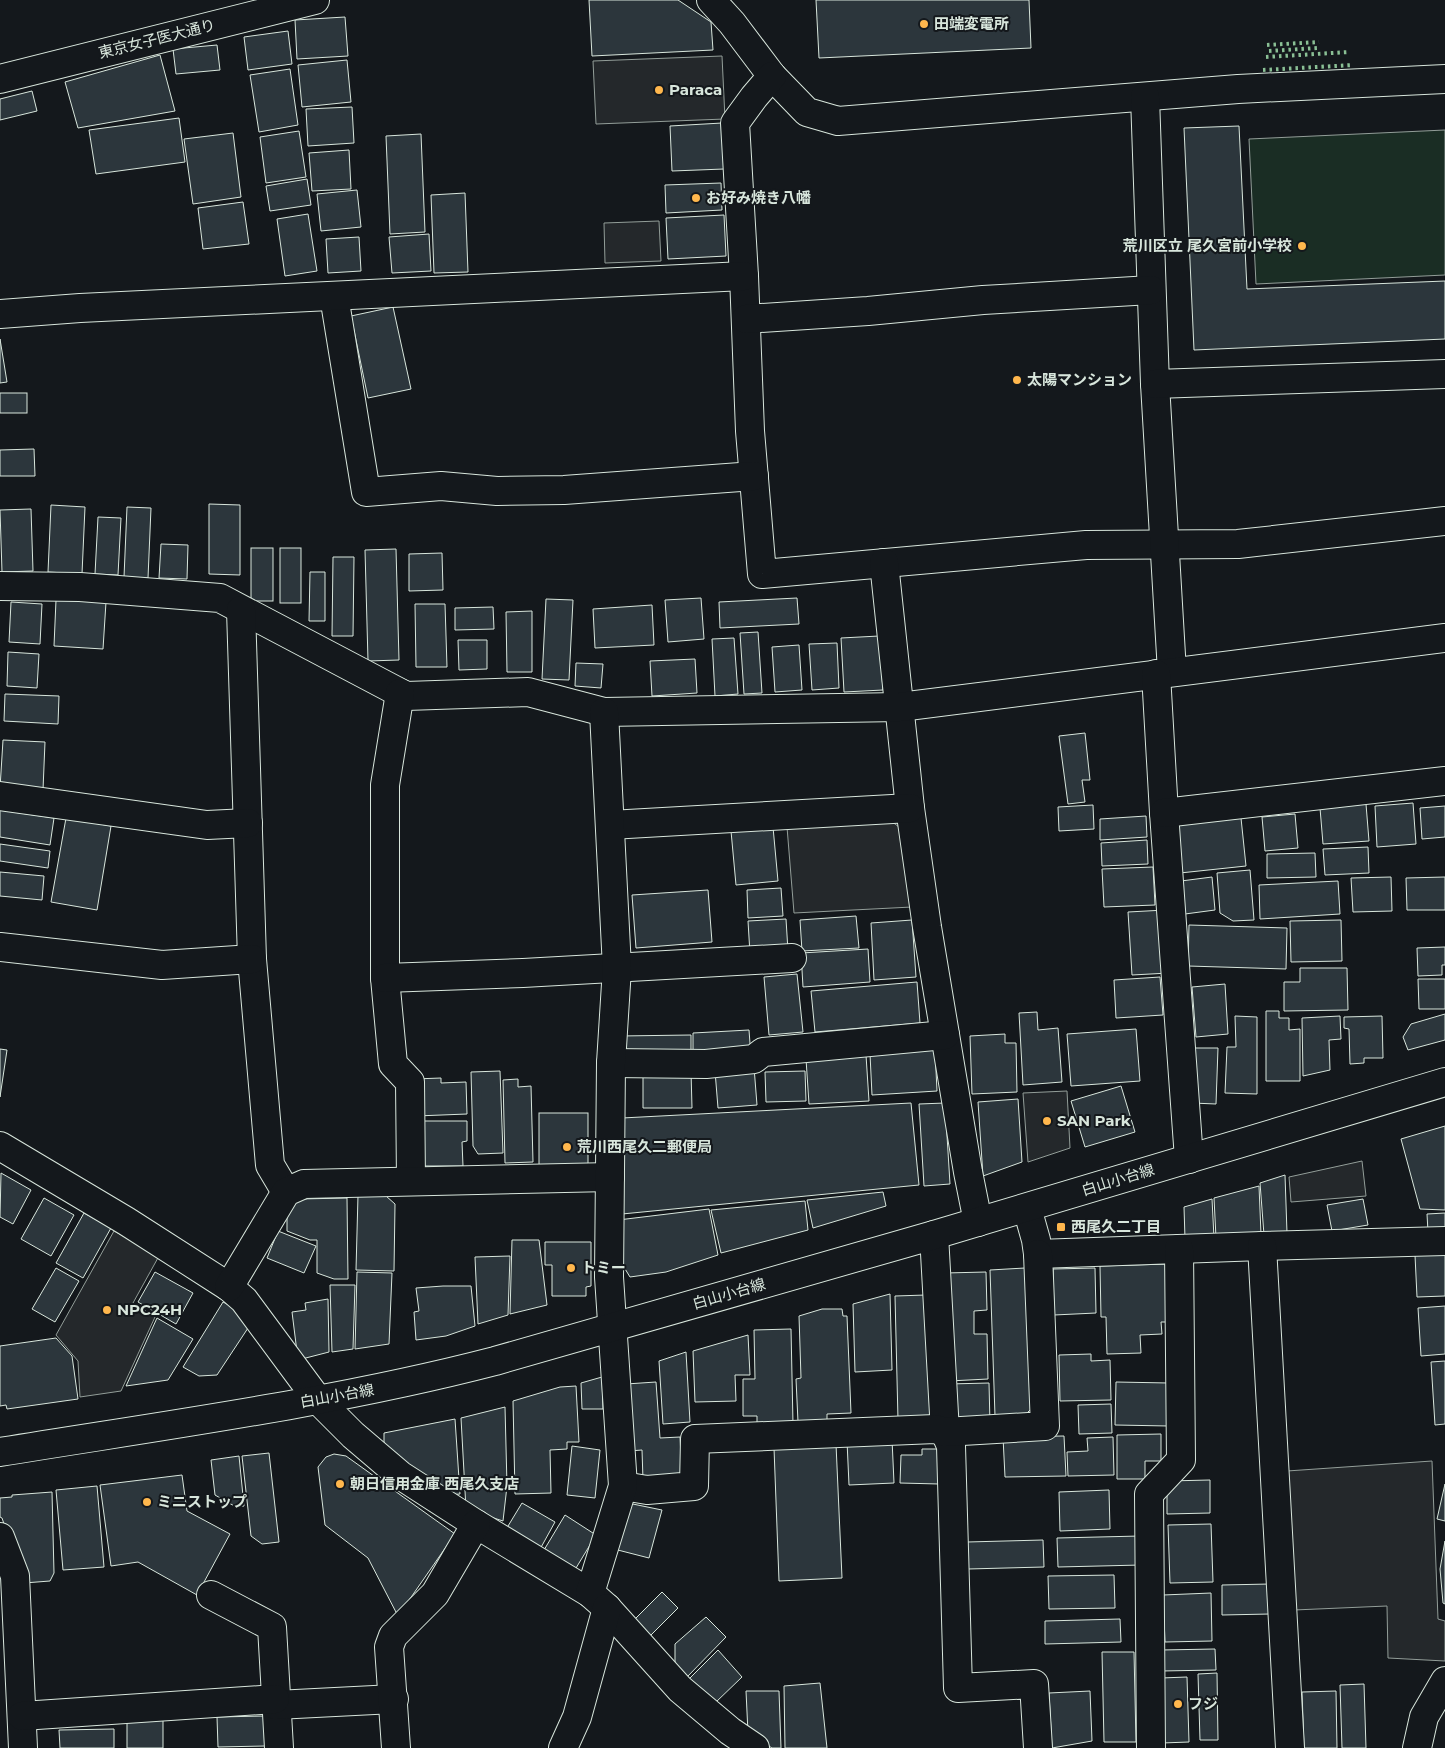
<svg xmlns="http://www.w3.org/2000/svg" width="1445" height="1748" font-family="Montserrat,'Noto Sans JP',sans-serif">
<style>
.green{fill:#1a2d24;stroke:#939e99}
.parking{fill:#24282b;stroke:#939e99}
.building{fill:#2c363c;stroke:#d8e6dc}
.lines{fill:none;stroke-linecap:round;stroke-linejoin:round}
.minor-casing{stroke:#d8e6dc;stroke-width:30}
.major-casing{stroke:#d8e6dc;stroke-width:30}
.minor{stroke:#14181c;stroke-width:28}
.major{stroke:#14181c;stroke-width:28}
.hedge{stroke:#8ac095;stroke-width:4;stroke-dasharray:2.5 4;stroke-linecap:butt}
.poi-dot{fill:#ffb74d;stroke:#14181c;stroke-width:2}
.labels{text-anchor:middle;stroke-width:4;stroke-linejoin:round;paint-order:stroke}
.poi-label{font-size:15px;font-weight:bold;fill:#d8e6dc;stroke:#14181c;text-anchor:start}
.street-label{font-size:15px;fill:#d8e6dc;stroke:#14181c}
</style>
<rect width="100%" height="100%" fill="#14181c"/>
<!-- green -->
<path class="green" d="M1445 130V275L1256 284 1249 139Z"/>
<!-- parking -->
<g class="parking">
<path d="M722 56 725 119 596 124 593 61Z"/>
<path d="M659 221 661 261 605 263 604 223Z"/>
<path d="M891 821 903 830 912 907 794 913 787 827Z"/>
<path d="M1067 1091 1070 1148 1028 1162 1023 1093Z"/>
<path d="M1362 1161 1366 1196 1291 1202 1289 1177Z"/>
<path d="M114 1231 159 1256 133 1303 155 1317 121 1391 80 1397 78 1361 56 1335Z"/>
<path d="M1432 1461 1438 1619 1445 1621V1661L1388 1658 1387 1606 1294 1610 1287 1471Z"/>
</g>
<!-- building -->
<g class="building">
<path d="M589 0H678L711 22 713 50 592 56Z"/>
<path d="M816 0H1029L1031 48 819 58Z"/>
<path d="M345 17 348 56 297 59 295 20Z"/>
<path d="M288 31 292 64 248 70 244 37Z"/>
<path d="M217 45 220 70 176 74 173 49Z"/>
<path d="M160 55 175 111 78 128 65 82Z"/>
<path d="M347 60 351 102 302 107 298 65Z"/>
<path d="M290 69 298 125 259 132 250 75Z"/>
<path d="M32 91 37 111 0 120V99Z"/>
<path d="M352 107 354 143 308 146 306 109Z"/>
<path d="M179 118 185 162 96 174 89 130Z"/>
<path d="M722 123 724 169 672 171 670 126Z"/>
<path d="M1239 126 1247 289 1445 281V339L1194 350 1184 128Z"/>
<path d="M299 131 306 177 266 183 260 137Z"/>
<path d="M233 133 241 197 193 204 184 139Z"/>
<path d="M421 134 425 232 390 234 386 136Z"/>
<path d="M349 150 351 189 312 191 309 153Z"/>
<path d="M307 179 311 205 270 211 266 186Z"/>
<path d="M721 183 722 210 666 213 665 185Z"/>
<path d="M357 190 361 227 321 231 317 194Z"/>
<path d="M465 193 468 272 434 273 431 195Z"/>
<path d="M243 202 249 244 203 249 198 208Z"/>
<path d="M308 214 317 271 285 276 277 219Z"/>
<path d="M724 215 726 256 668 259 666 218Z"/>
<path d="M429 234 431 271 392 273 389 237Z"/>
<path d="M359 237 361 271 328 273 326 239Z"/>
<path d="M393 307 411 389 368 398 351 316Z"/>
<path d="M0 339 7 382 0 383Z"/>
<rect x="0" y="393" width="27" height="20"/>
<path d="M34 449 35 476H0V450Z"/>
<path d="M209 504 240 505V575L209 574Z"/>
<path d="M51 505 85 507 82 574 48 572Z"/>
<path d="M127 507 151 508 148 578 124 577Z"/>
<path d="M31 509 33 571 2 572 0 510Z"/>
<path d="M98 517 121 518 118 575 95 574Z"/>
<path d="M161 544 188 545 187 579 159 578Z"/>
<rect x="251" y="548" width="22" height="53"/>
<rect x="280" y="548" width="21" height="55"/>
<path d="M396 549 399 660 368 661 365 550Z"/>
<path d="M442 553 443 590 409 591V554Z"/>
<path d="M333 557H354L353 636H332Z"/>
<path d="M310 572H325V621H309Z"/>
<path d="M701 598 704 639 668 642 665 600Z"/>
<path d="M797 598 799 624 720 628 719 602Z"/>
<path d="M546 599 573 600 569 680 542 679Z"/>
<path d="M56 600 106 602 103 649 54 646Z"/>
<path d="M11 602 42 604 40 644 9 642Z"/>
<path d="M415 604H445L447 667H416Z"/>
<path d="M652 605 654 645 595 648 593 609Z"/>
<path d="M493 607 494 629 455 630V608Z"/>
<path d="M532 611V672H507L506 612Z"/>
<path d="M758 632 762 693 744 694 740 633Z"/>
<path d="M879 636 883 690 844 692 841 638Z"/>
<path d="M734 638 738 694 715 696 712 639Z"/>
<path d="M458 640H487V669L459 670Z"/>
<path d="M837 643 839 688 812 690 809 644Z"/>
<path d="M799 645 802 690 775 692 772 647Z"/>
<path d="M8 652 39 654 37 688 7 686Z"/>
<path d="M695 659 697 693 652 696 650 661Z"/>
<path d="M576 663 603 664 601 688 575 686Z"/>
<path d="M5 694 59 696 58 724 4 721Z"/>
<path d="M1085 733 1090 780H1082L1085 802 1068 804 1059 736Z"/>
<path d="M3 740 45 742 43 790 0 788Z"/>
<path d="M1413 803 1416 844 1377 847 1375 806Z"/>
<path d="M1366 804 1369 841 1323 844 1320 808Z"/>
<path d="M1093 805 1094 829 1059 831 1058 807Z"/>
<path d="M1445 806V837L1422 839 1420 808Z"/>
<path d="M0 810 54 818 50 845 0 837Z"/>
<path d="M1295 814 1298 848 1265 851 1262 817Z"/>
<path d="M1146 816 1147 837 1100 840V819Z"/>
<path d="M66 818 111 826 97 910 51 902Z"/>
<path d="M1241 818 1246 866 1180 873 1175 825Z"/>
<path d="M773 827 778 881 736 885 731 831Z"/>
<path d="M1147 840 1148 864 1102 866 1101 843Z"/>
<path d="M0 844 50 851 48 868 0 861Z"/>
<path d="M1368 847 1369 873 1325 875 1323 849Z"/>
<path d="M1315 853 1316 877 1267 878V854Z"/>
<path d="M1153 867 1155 905 1104 907 1102 869Z"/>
<path d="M1250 870 1254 920 1233 921 1220 913 1217 873Z"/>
<path d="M0 872 44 876 42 900 0 896Z"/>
<path d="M1212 877 1215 910 1185 914 1181 881Z"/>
<path d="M1391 877 1392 911 1353 912 1351 878Z"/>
<path d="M1445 877V910H1407L1406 878Z"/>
<path d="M1338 881 1340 914 1260 919 1259 885Z"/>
<path d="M781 888 783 916 748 918 747 890Z"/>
<path d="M708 890 712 942 636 948 632 895Z"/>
<path d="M1165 910 1169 973 1132 975 1128 912Z"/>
<path d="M856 916 859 948 802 951 800 920Z"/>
<path d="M786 919 788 951 750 954 748 921Z"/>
<path d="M912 920 916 977 874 980 871 923Z"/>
<path d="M1341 920 1342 961 1291 962 1290 921Z"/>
<path d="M1189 925 1287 928 1286 969 1188 966Z"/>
<path d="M1445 947V965H1442V975L1418 976 1417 948Z"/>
<path d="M868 949 870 982 803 987 801 953Z"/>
<path d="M1300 968H1347L1348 1010 1284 1011V982H1300Z"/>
<path d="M797 974 803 1032 769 1035 764 977Z"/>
<path d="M1160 977 1163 1015 1116 1018 1114 980Z"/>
<path d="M1418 979H1445V1009H1419Z"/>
<path d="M917 982 920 1023 815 1032 811 991Z"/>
<path d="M1225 984 1228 1034 1196 1037 1192 987Z"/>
<path d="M1266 1011H1279V1018H1289V1030L1300 1029V1081H1266Z"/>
<path d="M1037 1012 1038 1030 1058 1028 1062 1082 1023 1085 1019 1013Z"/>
<path d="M1445 1014V1040L1408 1050 1403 1037 1411 1024Z"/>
<path d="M1235 1016 1257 1017V1094L1225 1093 1227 1047H1236Z"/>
<path d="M1340 1016 1341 1039 1329 1040 1330 1070 1303 1076 1302 1018Z"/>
<path d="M1382 1016 1383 1058H1364V1063L1350 1064 1349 1029 1344 1028V1017Z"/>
<path d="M1136 1029 1140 1081 1071 1086 1067 1034Z"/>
<path d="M749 1030 751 1057 693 1060V1033Z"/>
<path d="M1005 1034V1043H1016L1017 1092 972 1094 970 1036Z"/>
<path d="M691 1035V1058H620L619 1036Z"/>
<path d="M1194 1048H1218L1216 1104 1192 1103Z"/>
<path d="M0 1049 7 1050 0 1097Z"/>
<path d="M935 1050 937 1091 872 1095 870 1054Z"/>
<path d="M866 1055 869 1101 809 1104 806 1059Z"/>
<path d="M754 1067 757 1105 718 1108 715 1071Z"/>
<path d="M500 1071 503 1153 478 1154 473 1146 471 1072Z"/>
<path d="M643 1071H691L692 1108H643Z"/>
<path d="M805 1071 806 1101 766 1102 765 1072Z"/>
<path d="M441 1078V1083L466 1082 467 1114 416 1116 414 1079Z"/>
<path d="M518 1079V1087L531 1086 533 1162 505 1163 503 1080Z"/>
<path d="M1121 1086 1135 1132 1085 1147 1071 1101Z"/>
<path d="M1018 1099 1022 1162 983 1176 978 1102Z"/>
<path d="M911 1103 919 1185 622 1214V1118Z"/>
<path d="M945 1103 950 1184 924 1186 919 1104Z"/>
<rect x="539" y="1113" width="49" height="52"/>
<path d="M419 1121H467V1141L462 1142 463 1166H420Z"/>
<path d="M1445 1126V1210L1420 1209 1401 1139Z"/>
<path d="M1 1173 31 1190 13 1224 0 1217Z"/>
<path d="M1285 1175 1287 1233 1264 1235 1260 1183Z"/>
<path d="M1259 1186 1261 1234 1216 1238 1214 1198Z"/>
<path d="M883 1192 886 1206 813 1228 807 1200Z"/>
<path d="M358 1195 386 1196 395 1204 394 1271 356 1270Z"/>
<path d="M44 1198 74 1215 51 1256 21 1239Z"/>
<path d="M347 1198 348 1279H334L317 1273V1240H310L287 1231V1210L299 1199Z"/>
<path d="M1212 1199 1214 1238 1185 1239 1184 1207Z"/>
<path d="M1363 1199 1368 1225 1332 1231 1327 1205Z"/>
<path d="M805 1201 808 1230 721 1253 711 1210Z"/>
<path d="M709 1209 718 1255 666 1272 630 1277 619 1259 618 1220Z"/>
<path d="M84 1213 111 1228 83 1278 56 1263Z"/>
<path d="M1445 1213V1231L1428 1232 1427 1214Z"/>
<path d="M278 1231 316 1246 304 1273 267 1258Z"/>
<path d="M512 1240H539L547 1305 510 1314Z"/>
<path d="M545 1242H591V1286L586 1287V1296H552V1265H545Z"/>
<path d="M1445 1254V1296L1417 1297 1415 1255Z"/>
<path d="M510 1256 508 1315 478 1324 475 1257Z"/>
<path d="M1168 1264 1170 1322H1161L1162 1334 1140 1335 1141 1353 1107 1354 1106 1317H1101L1100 1266Z"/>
<path d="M56 1268 79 1281 55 1322 32 1309Z"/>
<path d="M1025 1268 1031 1409 1026 1414 995 1416 990 1270Z"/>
<path d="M1095 1268 1096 1313 1054 1315 1053 1269Z"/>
<path d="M155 1272 193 1293 176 1324 138 1302Z"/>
<path d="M357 1272 392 1273 389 1344 355 1349Z"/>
<path d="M986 1272 987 1310 974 1311V1334H987L988 1379 949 1381 945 1273Z"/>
<path d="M330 1285H355L353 1349 332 1352Z"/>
<path d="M443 1286H471L475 1326 446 1336 416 1340 414 1312 419 1311 416 1288Z"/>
<path d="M890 1294 892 1370 855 1372 853 1304Z"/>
<path d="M926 1295 930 1420H898L895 1296Z"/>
<path d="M328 1299 329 1352 298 1360 292 1312 306 1310 305 1303Z"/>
<path d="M223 1302 233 1307 248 1328 217 1375 199 1376 183 1367Z"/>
<path d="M1445 1306V1354L1421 1356 1418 1308Z"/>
<path d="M822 1309H842L843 1316H847L851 1413 827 1414V1420L798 1422 796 1379 801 1378 799 1316Z"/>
<path d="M157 1318 193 1339 168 1380 126 1386Z"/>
<path d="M791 1329 793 1424H757V1416H743V1379H755L754 1330Z"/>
<path d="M748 1335 750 1375H735L736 1401 695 1402 693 1351Z"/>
<path d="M56 1338 72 1356 78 1399 7 1409 6 1405 0 1406V1346Z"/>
<path d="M686 1352 690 1422 663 1424 659 1361Z"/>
<path d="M1091 1354V1361L1110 1360 1111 1400 1060 1401 1059 1355Z"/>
<path d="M1445 1361V1424L1435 1425 1431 1362Z"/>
<path d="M602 1377 603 1409H582L581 1383Z"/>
<path d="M656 1382 660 1438 680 1437 682 1477 643 1480 642 1450 629 1451 626 1384Z"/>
<path d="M1116 1382 1169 1383V1426L1115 1425Z"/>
<path d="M989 1383 990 1424 949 1425 948 1384Z"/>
<path d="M576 1386 579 1442H567V1449L550 1450 551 1493 515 1494 513 1401 560 1387Z"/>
<path d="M1111 1404 1112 1433 1079 1434 1078 1405Z"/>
<path d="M505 1407 507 1486 503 1521 466 1509 461 1418Z"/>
<path d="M455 1419 460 1494 448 1495 384 1451V1433Z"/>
<path d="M1161 1434V1461H1145V1479H1117V1435Z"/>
<path d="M1064 1436 1066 1476 1005 1477 1003 1437Z"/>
<path d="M1113 1437 1114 1475 1068 1476 1067 1452 1088 1451 1087 1438Z"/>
<path d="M892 1439 894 1483 849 1485 847 1441Z"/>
<path d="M836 1444 842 1578 779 1581 774 1448Z"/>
<path d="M572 1446 600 1450 595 1498 567 1495Z"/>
<path d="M922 1449H940L939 1484 900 1483 901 1455H922Z"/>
<path d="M269 1453 279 1542 262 1544 251 1536 242 1456Z"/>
<path d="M334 1454 346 1456 455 1534 398 1616 368 1558 325 1525 318 1467 326 1457Z"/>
<path d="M239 1456 244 1506 236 1507 215 1495 211 1460Z"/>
<path d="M182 1475 187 1511 230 1534 197 1595 138 1562 111 1566 100 1485Z"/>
<path d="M1210 1480V1513L1167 1514V1481Z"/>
<path d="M1445 1484V1521L1437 1519Z"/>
<path d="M97 1486 104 1567 63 1570 56 1490Z"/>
<path d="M1109 1490 1110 1529 1060 1531 1059 1492Z"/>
<path d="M52 1492 54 1573 50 1581 24 1583 2 1518 0 1517V1498L12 1497V1495Z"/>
<path d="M623 1502 662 1510 649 1558 610 1548Z"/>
<path d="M522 1503 555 1522 539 1551 505 1531Z"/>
<path d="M565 1515 596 1535 573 1573 541 1555Z"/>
<path d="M1211 1524 1213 1582 1170 1583 1168 1525Z"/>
<path d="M1140 1536 1141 1565 1058 1567 1057 1538Z"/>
<path d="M1043 1540 1044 1567 968 1569 967 1542Z"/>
<path d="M1445 1541V1604L1443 1603 1440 1569Z"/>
<path d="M1114 1575 1115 1608 1049 1609 1048 1576Z"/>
<path d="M1270 1584V1614L1222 1615V1585Z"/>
<path d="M662 1592 678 1608 648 1638 633 1621Z"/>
<path d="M1211 1593 1212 1641 1165 1642 1163 1595Z"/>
<path d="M706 1617 726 1637 687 1677 675 1663V1644Z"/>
<path d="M1120 1619 1121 1642 1045 1644V1621Z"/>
<path d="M1215 1649 1216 1670 1161 1671V1650Z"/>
<path d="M718 1650 742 1677 715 1703 688 1680Z"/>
<path d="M1102 1652H1134L1136 1742H1104Z"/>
<path d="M1217 1673 1218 1740H1200L1198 1674Z"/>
<path d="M1187 1677 1189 1742 1162 1743 1161 1678Z"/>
<path d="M820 1683 827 1748H785L784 1686Z"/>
<path d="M1364 1684 1366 1748H1342L1340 1685Z"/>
<path d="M746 1691H779L781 1748H772L748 1733Z"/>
<path d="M1090 1691 1092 1741 1052 1748 1049 1693Z"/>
<path d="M1336 1691 1337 1748H1304L1302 1692Z"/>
<path d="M265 1716V1746L218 1747 217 1717Z"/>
<path d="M163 1720V1748H127V1721Z"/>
<path d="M114 1729V1748H60L59 1730Z"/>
</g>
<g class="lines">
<!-- minor casing -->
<g class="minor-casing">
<g id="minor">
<path d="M711 0 732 23 772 76 807 112 838 121 1238 89 1445 79"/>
<path d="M772 76 754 97 735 123 744 276 750 431 762 574 1086 545 1238 544 1445 521"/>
<path d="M0 79 315 0"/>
<path d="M1145 97 1155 384 1172 672"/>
<path d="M334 296 366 492 441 486 497 491 564 490 754 476"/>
<path d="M0 314 80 308 744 276"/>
<path d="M746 319 868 311 983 300 1151 290"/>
<path d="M1155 384 1445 374"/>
<path d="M884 563 910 808 927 927 968 1172 978 1222"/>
<path d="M0 586 80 587 220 598 406 696 528 692 604 712 900 707 1445 638"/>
<path d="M241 610 252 959 270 1165 286 1192"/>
<path d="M1156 674 1164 813 1189 1159"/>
<path d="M400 693 385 785V978L393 1064 410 1082 411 1181"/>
<path d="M0 796 207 825 248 823"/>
<path d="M1164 813 1445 781"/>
<path d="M610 825 910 808"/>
<path d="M0 947 162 965 252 959"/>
<path d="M385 978 523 973 792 958"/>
<path d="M611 1063 706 1064 754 1059 763 1052 945 1035"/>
<path d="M0 1146 126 1221 229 1287 244 1300 318 1400 353 1435 400 1475 476 1524 590 1593 607 1608 680 1689 730 1731 755 1748"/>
<path d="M1027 1208 1036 1240 1038 1254 1262 1246 1445 1241"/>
<path d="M934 1235 945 1432 951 1446 958 1688 1034 1684 1038 1748"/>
<path d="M1262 1246 1290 1748"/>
<path d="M229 1287 286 1192 304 1184 610 1177"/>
<path d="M623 1486 647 1490 694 1486 695 1439 935 1429 945 1432 1045 1426 1038 1254"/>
<path d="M0 1537 15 1576 23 1748"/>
<path d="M590 1593 623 1486 609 1277 611 1063 617 968 604 712"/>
<path d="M211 1595 272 1627 279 1748"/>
<path d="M276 1705 394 1699"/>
<path d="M22 1716 275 1699"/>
<path d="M396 1748 389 1647 393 1636 435 1594 476 1524"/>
<path d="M563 1748 577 1717 607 1608"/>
<path d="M1151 1748 1149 1494 1181 1460 1179 1249"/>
<path d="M1417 1748 1424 1717 1445 1681"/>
</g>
</g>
<!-- major casing -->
<g class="major-casing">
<path id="major" d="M0 1452C166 1425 333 1403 495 1361L934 1235 1445 1082"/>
</g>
<!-- minor -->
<use href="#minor" class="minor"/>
<!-- major -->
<use href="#major" class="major"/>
<!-- hedge -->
<g class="hedge">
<path d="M1267 45 1319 42"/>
<path d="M1269 51 1317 48"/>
<path d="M1266 57 1349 52"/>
<path d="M1263 70 1353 65"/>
</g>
</g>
<!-- markers -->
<g class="poi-dot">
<circle cx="924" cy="24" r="5"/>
<circle cx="659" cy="90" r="5"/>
<circle cx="696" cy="198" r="5"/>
<circle cx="1302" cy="246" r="5"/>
<circle cx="1017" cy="380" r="5"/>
<circle cx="1047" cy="1121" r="5"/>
<circle cx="567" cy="1147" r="5"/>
<rect x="1056" y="1222" width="10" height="10" rx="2.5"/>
<circle cx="571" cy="1268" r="5"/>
<circle cx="107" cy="1310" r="5"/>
<circle cx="340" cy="1484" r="5"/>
<circle cx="147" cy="1502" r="5"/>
<circle cx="1178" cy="1704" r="5"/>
</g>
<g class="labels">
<!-- poi labels -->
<g class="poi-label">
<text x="934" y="29">田端変電所</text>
<text x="669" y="95">Paraca</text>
<text x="706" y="203">お好み焼き八幡</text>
<text x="1292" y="251" text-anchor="end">荒川区立 尾久宮前小学校</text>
<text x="1027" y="385">太陽マンション</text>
<text x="1057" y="1126">SAN Park</text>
<text x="577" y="1152">荒川西尾久二郵便局</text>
<text x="1071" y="1232">西尾久二丁目</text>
<text x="581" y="1273">トミー</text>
<text x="117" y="1315">NPC24H</text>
<text x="350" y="1489">朝日信用金庫 西尾久支店</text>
<text x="157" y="1507">ミニストップ</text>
<text x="1188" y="1709">フジ</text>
</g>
<!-- street labels -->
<g class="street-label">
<text transform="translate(157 39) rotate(-14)" y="5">東京女子医大通り</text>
<text transform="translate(1118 1180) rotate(-17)" y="5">白山小台線</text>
<text transform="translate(729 1294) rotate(-16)" y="5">白山小台線</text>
<text transform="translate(337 1396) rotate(-10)" y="5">白山小台線</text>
</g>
</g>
</svg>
